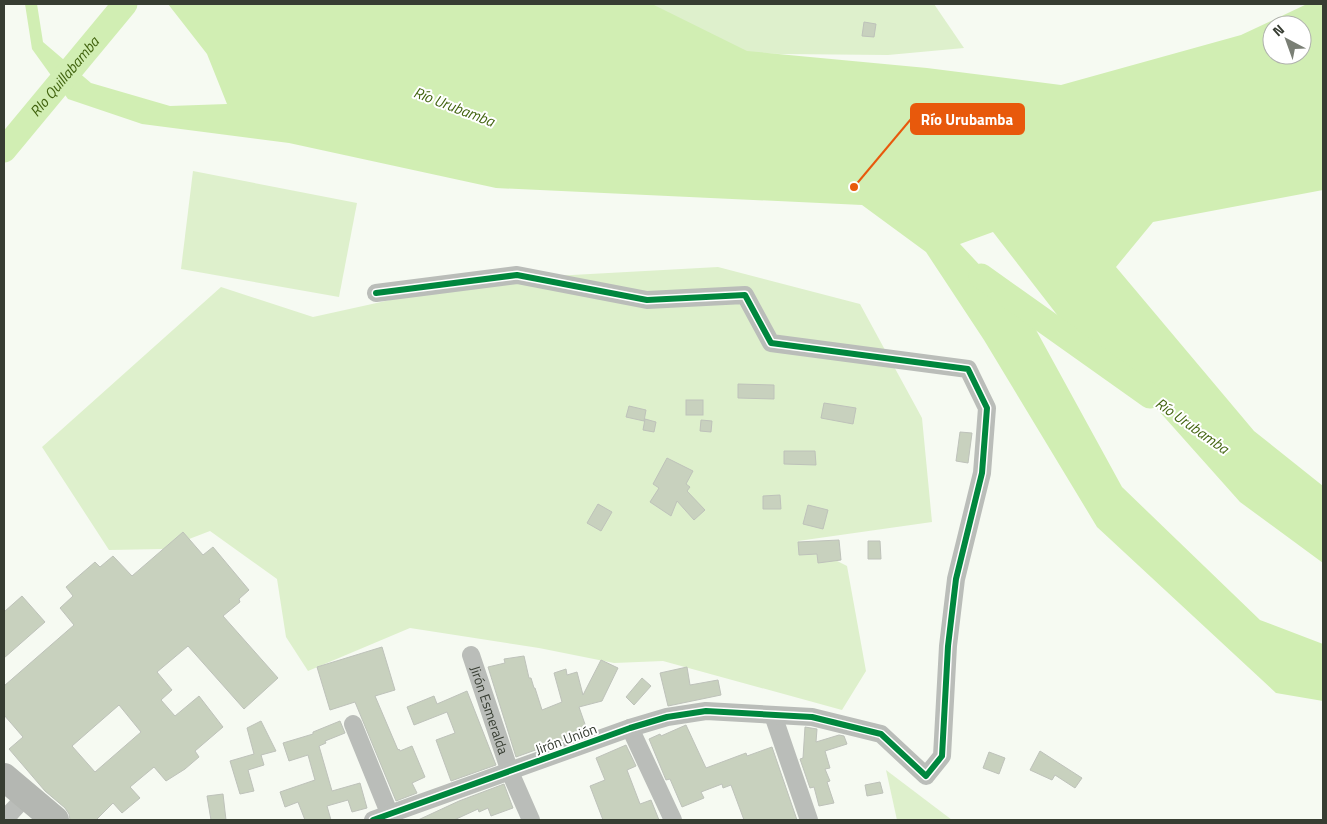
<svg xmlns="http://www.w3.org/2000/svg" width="1327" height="824" font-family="'Titillium Web',sans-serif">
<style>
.green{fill:#def0cc}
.water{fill:#d1eeb3;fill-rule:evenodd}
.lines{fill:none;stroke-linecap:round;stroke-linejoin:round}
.river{stroke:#d1eeb3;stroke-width:25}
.building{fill:#c8d1be;stroke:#bec2ba;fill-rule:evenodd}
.minor{stroke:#babdb9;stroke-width:18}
.trunk{stroke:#b4b7b2;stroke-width:28}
.cycleway-casing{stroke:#fff;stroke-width:9}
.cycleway{stroke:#00873e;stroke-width:6}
.labels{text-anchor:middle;stroke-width:4;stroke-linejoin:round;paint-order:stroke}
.street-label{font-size:14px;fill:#373d32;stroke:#fff}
.water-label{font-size:15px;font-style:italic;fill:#41630e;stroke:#fff}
.leader{fill:none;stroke:#e8590c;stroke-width:2}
.callout-dot{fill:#e8590c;stroke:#fff;stroke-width:2}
.callout{fill:#e8590c;stroke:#e8590c;stroke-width:2}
.callout-label{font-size:15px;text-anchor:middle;font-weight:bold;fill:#fff}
</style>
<rect width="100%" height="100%" fill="#f6faf2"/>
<!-- green -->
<g class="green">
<path d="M555 4H934L964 48 888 55 781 54 647 48Z"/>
<path d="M193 171 357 203 339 297 181 269Z"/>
<path d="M718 267 860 304 922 418 932 522 798 541 847 566 866 671 842 710 663 661 614 663 539 648 410 628 308 671 286 637 277 579 210 531 163 549 109 550 42 447 221 287 313 317 481 280Z"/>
<path d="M886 770 952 820H897Z"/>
</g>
<!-- water -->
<path class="water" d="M25 4H37L43 42 91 83 170 106 227 104 207 54 168 4H652L747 51 927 68 1061 85 1241 35 1307 4H1323V190L1153 222 1116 267 1254 431 1323 486V563L1240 502 1158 410 1058 316 993 232 960 244 1030 319 1122 487 1260 620 1323 644V701L1276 693 1097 527 984 340 926 252 862 205 496 188 289 143 142 124 68 99 32 49ZM1272 25H1302V55H1272Z"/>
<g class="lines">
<!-- river -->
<g class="river">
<path id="s1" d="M4 150 125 4"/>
<path d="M981 276 1150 396"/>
</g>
</g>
<!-- building -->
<g class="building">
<path d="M864 22 876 24 874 37 862 36Z"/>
<path d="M738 384 774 385V399L738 398Z"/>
<rect x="686" y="400" width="17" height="15"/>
<path d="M824 403 856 408 853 424 821 418Z"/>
<path d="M629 406 646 410 644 421 626 417Z"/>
<path d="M645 419 656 422 654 432 643 430Z"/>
<path d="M701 420 712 421 711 432 700 431Z"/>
<path d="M960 432 972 433 968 463 956 461Z"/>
<path d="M784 451H815L816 465 784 464Z"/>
<path d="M667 458 693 471 686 484 690 487 687 491 705 510 694 520 677 501 671 516 650 502 659 488 653 484Z"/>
<path d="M780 495 781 509H763V496Z"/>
<path d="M598 504 612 512 601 531 587 523Z"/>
<path d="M808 505 828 510 823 529 803 524Z"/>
<path d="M183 532 203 555 213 547 249 590 239 599 240 602 223 616 278 678 244 709 188 646 157 672 172 690 161 700 175 716 199 696 223 727 195 751 199 757 185 769 166 781 154 767 130 787 140 798 122 813 113 803 96 820H70L69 814 65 808 45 791 9 749 23 737 4 715V686L74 625 60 608 73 596 66 587 95 562 100 567 113 556 132 576ZM119 705 141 732 95 772 72 746Z"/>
<path d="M839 540 841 560 818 563 817 554 799 555 798 542Z"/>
<path d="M868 541H880L881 559H868Z"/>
<path d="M22 596 45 622 4 658V612Z"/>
<path d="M382 647 395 690 375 696 398 750 399 749 400 751 412 746 425 777 412 783 417 793 396 801 355 702 330 710 317 667Z"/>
<path d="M524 656 529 678H531L534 688H535L542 710 562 702 554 673 566 669 567 675 577 672 583 695 601 660 618 668 602 701 579 707 587 730 586 732 516 757 488 667 505 663 504 659Z"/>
<path d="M687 667 690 685 718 680 721 695 668 706 660 673Z"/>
<path d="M642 678 651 686 634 705 626 697Z"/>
<path d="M467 691 496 765 451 781 436 740 455 733 447 712 414 725 407 707 434 696 437 704Z"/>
<path d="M261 721 276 751 261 755 264 765 248 770 254 791 240 794 230 761 254 754 247 728Z"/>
<path d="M340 721 345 733 325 741 326 743 319 746 332 791 360 783 367 808 352 812 348 800 327 806 331 820H305L298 802 285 807 280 792 315 780 308 755 289 761 283 743 313 734V732Z"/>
<path d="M686 725 706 768 746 753 747 756 772 747 797 820H744L731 785 723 788 722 784 701 792 704 798 682 807 670 779 666 780 649 739 660 734 661 736Z"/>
<path d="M805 727 817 729 816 742 839 735 844 736 847 744 825 751 830 768 825 769 830 781 827 782 834 803 819 806 814 787 810 788 800 759 803 758Z"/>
<path d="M626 745 636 766 627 770 640 804 651 800 659 820H603L590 786 605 780 596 758Z"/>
<path d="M1040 751 1082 778 1075 788 1055 775 1052 780 1030 770Z"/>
<path d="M989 752 1005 758 999 774 983 768Z"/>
<path d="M880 782 883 793 867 796 865 785Z"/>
<path d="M504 784 513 808 491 816 488 808 479 812 478 809 454 820H418L459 801Z"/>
<path d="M223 794 226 820H211L207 796Z"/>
</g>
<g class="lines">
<!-- minor -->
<g class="minor">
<path id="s2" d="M471 655 510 772 531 820"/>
<path d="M773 715 809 820"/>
<path d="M353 724 392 820"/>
<path d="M630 728 673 820"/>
<path d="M4 820 27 795"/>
<path d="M373 820 630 728 667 717 706 711 812 717 881 734 926 776 942 756 948 646 956 579 982 473 987 408 968 369 771 343 745 295 647 300 517 275 376 293"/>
</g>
<!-- trunk -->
<path class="trunk" d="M4 777 55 820"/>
<!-- cycleway casing -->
<g class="cycleway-casing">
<path id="cycleway" d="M373 820 630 728 667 717 706 711 812 717 881 734 926 776 942 756 948 646 956 579 982 473 987 408 968 369 771 343 745 295 647 300 517 275 376 293"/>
</g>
<!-- cycleway -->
<use href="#cycleway" class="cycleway"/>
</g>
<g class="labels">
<!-- street labels -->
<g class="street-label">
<text dy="5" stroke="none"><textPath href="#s2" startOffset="58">Jirón Esmeralda</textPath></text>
<text transform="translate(566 739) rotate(-20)" y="5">Jirón Unión</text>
</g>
<!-- water labels -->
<g class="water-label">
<text dy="5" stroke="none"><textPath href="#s1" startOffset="95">RIo Quillabamba</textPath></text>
<text transform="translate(454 107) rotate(21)" y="5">Río Urubamba</text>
<text transform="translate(1192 426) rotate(35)" y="5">Río Urubamba</text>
</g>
</g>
<!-- callouts -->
<path class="leader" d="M854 187L911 119"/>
<circle class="callout-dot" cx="854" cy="187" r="5"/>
<rect class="callout" x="911" y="104" width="113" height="30" rx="5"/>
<g class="callout-label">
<text x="967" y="125">Río Urubamba</text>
</g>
<!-- border -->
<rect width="1327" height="824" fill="none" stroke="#373d32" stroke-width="10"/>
<!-- north arrow -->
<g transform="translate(1287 40) rotate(319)"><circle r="24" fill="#ffffff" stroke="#afb1ad"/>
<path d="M0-4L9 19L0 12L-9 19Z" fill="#7a7f75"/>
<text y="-8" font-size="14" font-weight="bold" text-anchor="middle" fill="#373d32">N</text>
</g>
</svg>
